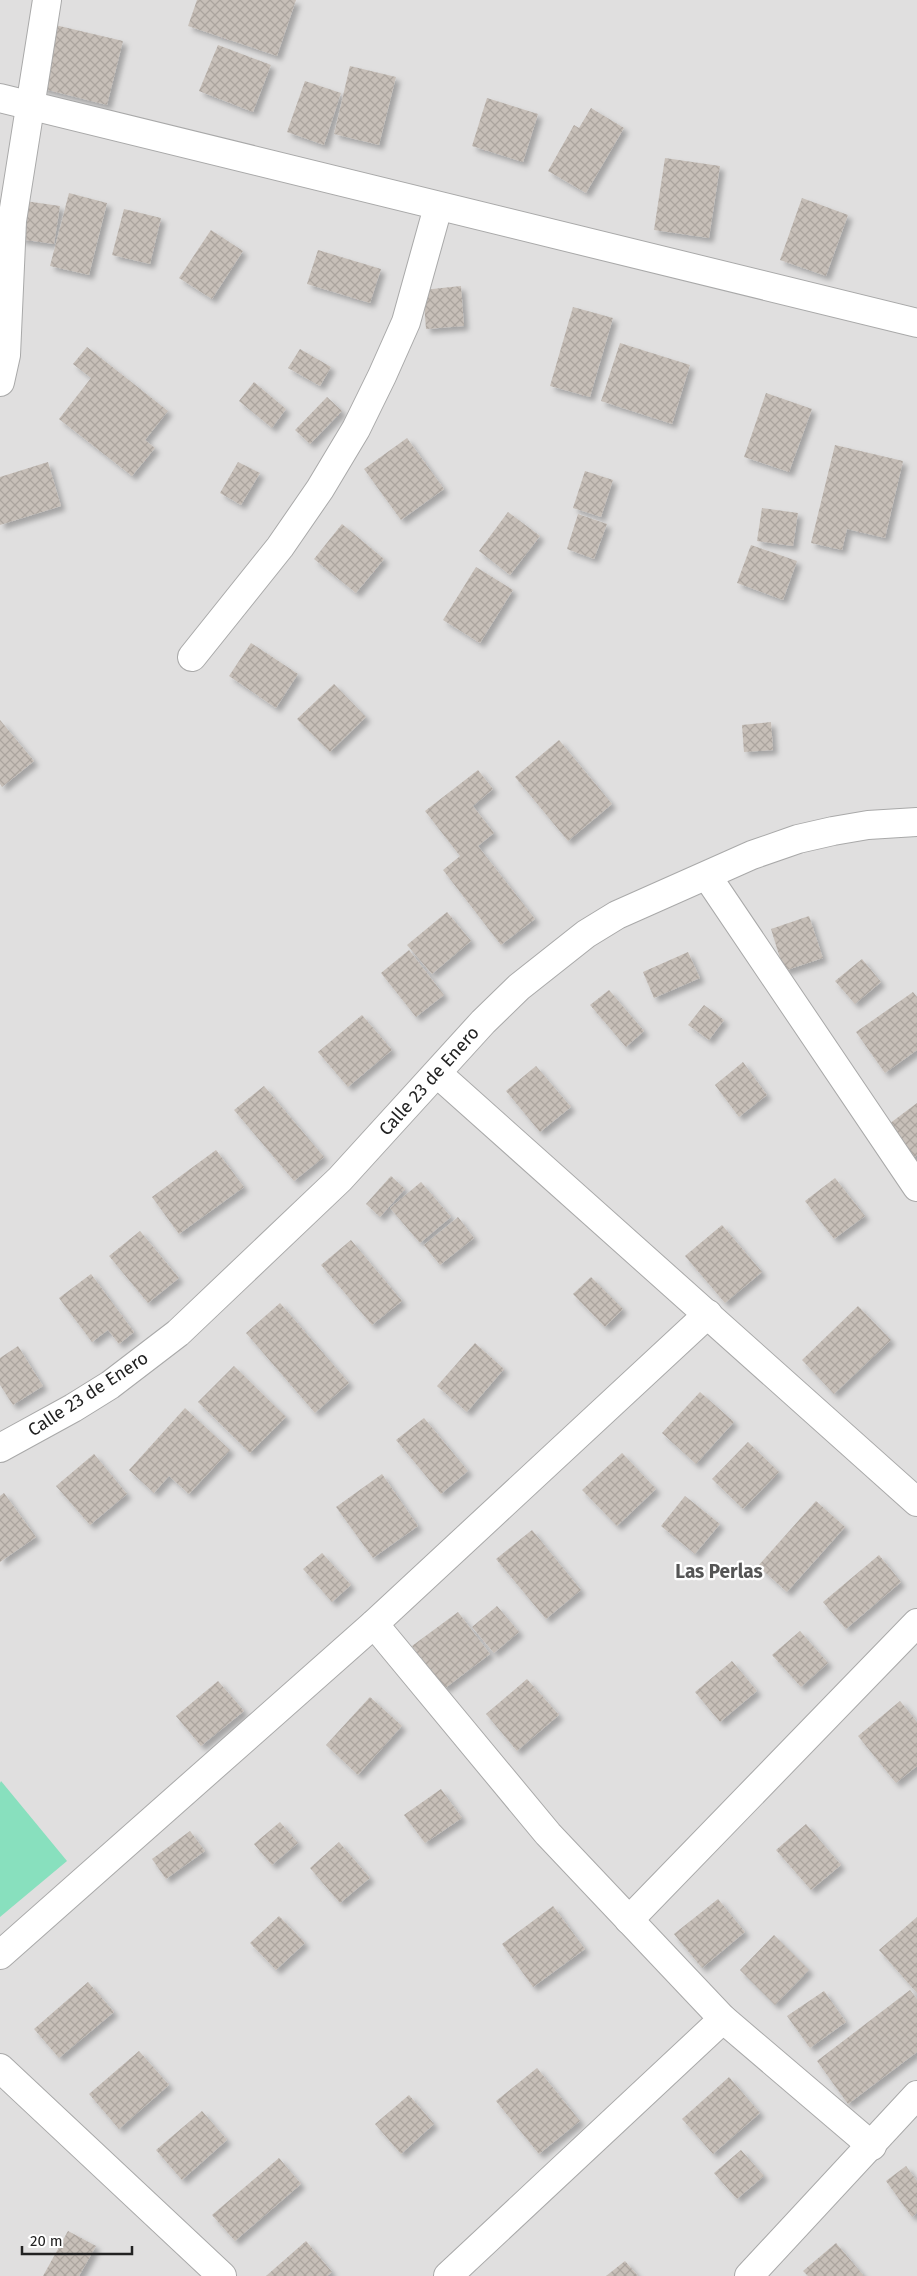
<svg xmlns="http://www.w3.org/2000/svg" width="917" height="2276" font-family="'Fira Sans',sans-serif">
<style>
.residential{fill:#e0dfdf}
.pitch{fill:#88e0be}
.building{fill:url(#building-cross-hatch);filter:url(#shadow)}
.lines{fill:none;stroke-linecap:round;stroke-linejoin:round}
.minor-casing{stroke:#a9a9a9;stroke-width:30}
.minor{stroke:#fff;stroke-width:28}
.labels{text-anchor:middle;stroke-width:4.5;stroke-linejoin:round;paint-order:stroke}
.street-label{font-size:18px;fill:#222;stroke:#fff}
.neighbourhood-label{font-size:19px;font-weight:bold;fill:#555;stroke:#fff}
</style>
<defs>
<pattern id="building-cross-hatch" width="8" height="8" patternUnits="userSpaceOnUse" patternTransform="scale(1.25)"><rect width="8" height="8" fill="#c7bfb8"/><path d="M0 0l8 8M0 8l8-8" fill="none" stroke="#aba49e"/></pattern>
<filter id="shadow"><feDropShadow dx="4.5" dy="4.5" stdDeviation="2.5" flood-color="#0004"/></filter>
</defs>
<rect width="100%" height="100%" fill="#f2efe9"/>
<!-- residential -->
<rect class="residential" x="0" y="0" width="917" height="2276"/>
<!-- pitch -->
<path class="pitch" d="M1 1781 67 1861 0 1917V1783Z"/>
<!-- building -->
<g class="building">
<path d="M197 0H296L277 56 188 26Z"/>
<path d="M55 25 123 41 107 105 40 88Z"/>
<path d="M218 45 271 65 253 112 199 91Z"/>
<path d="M350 66 396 77 379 145 334 134Z"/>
<path d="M305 81 341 93 324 145 287 132Z"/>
<path d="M487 98 538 114 523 162 472 146Z"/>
<path d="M591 108 624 128 586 193 548 171 574 125 579 128Z"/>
<path d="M665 158 720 166 709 238 654 230Z"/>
<path d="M69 193 107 203 89 275 50 266Z"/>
<path d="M802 198 848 215 826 276 780 260Z"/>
<path d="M25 201 60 206 54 244 19 239Z"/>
<path d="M124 209 161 218 150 264 112 255Z"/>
<path d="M211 230 243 251 212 299 179 278Z"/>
<path d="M318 250 381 269 370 303 307 284Z"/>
<path d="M461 286 464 326 426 329 423 290Z"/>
<path d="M573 307 613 318 590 397 550 386Z"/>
<path d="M620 343 690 365 672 424 601 401Z"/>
<path d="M87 347 168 411 145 440 155 448 132 476 59 419 91 378 73 364Z"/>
<path d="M300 349 331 367 320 386 288 368Z"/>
<path d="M254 382 286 409 272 428 239 401Z"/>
<path d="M766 393 812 409 789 472 744 457Z"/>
<path d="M327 397 342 411 310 444 295 430Z"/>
<path d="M407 438 444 489 401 520 364 469Z"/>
<path d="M835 445 903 461 885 538 847 529 842 550 811 543Z"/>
<path d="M48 462 61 506 0 525V477Z"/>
<path d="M238 462 260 473 241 505 220 493Z"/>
<path d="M585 471 613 480 601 517 573 508Z"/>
<path d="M762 508 798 513 793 546 757 541Z"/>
<path d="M508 512 540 536 510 575 479 551Z"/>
<path d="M578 514 607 524 594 559 567 549Z"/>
<path d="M342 524 384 559 356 593 314 559Z"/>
<path d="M751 545 797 561 783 600 737 583Z"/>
<path d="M476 567 513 590 480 643 443 620Z"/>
<path d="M251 643 298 674 276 708 229 676Z"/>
<path d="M334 684 366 717 330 752 297 719Z"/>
<path d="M0 720 34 761 2 787 0 784Z"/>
<path d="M771 722 773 750 744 752 742 725Z"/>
<path d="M559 740 612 804 568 841 515 777Z"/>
<path d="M478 770 493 789 473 806 494 833 478 846 535 919 501 945 443 870 460 856 425 811Z"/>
<path d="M447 912 471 941 432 974 407 945Z"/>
<path d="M809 916 823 958 784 971 771 929Z"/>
<path d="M409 950 444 995 416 1017 381 973Z"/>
<path d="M688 952 700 978 654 998 643 972Z"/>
<path d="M862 959 881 982 855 1004 835 981Z"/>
<path d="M609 990 644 1031 626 1047 590 1005Z"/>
<path d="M913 992 917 997V1050L885 1073 856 1032Z"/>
<path d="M704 1005 724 1020 709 1040 688 1025Z"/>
<path d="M362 1015 392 1050 348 1087 318 1052Z"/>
<path d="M743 1062 767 1095 739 1117 715 1085Z"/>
<path d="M536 1066 571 1107 540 1132 506 1091Z"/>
<path d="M264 1086 324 1157 294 1181 234 1110Z"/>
<path d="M917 1103V1155L910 1160 885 1127Z"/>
<path d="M216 1150 244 1187 179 1234 152 1197Z"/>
<path d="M391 1176 405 1189 380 1217 366 1204Z"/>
<path d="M835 1178 865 1216 834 1239 805 1201Z"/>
<path d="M421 1182 451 1217 420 1243 390 1208Z"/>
<path d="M458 1217 474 1238 440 1265 424 1245Z"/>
<path d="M722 1225 762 1272 725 1303 685 1256Z"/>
<path d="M140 1231 179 1278 148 1303 109 1256Z"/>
<path d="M351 1240 402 1301 372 1325 321 1265Z"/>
<path d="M91 1274 134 1332 119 1344 108 1330 92 1342 59 1298Z"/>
<path d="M591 1277 623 1309 605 1327 573 1294Z"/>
<path d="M280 1303 349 1383 315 1413 246 1333Z"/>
<path d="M858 1306 891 1340 834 1394 802 1360Z"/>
<path d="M475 1343 504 1369 467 1412 437 1386Z"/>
<path d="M18 1346 43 1386 13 1405 0 1385V1358Z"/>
<path d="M234 1366 286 1417 250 1453 198 1402Z"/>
<path d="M700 1392 734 1422 696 1464 662 1433Z"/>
<path d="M185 1408 230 1450 189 1494 169 1476 154 1493 129 1470Z"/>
<path d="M424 1418 468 1471 441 1494 396 1440Z"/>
<path d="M748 1442 779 1472 743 1509 712 1479Z"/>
<path d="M622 1453 656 1489 617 1526 582 1490Z"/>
<path d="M94 1454 127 1494 90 1525 56 1486Z"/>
<path d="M382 1474 418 1526 373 1558 336 1507Z"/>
<path d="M4 1493 36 1537 0 1562V1496Z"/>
<path d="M685 1496 720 1524 695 1554 661 1526Z"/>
<path d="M816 1501 845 1527 787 1592 758 1566Z"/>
<path d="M532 1530 581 1590 546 1619 496 1559Z"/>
<path d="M322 1553 351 1585 332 1602 303 1569Z"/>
<path d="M879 1555 901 1582 846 1629 823 1602Z"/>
<path d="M497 1606 519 1632 494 1653 472 1627Z"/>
<path d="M458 1612 490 1654 444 1689 412 1646Z"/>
<path d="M800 1631 828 1663 801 1687 772 1655Z"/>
<path d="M732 1661 757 1691 720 1722 695 1692Z"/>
<path d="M527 1679 559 1715 517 1751 486 1714Z"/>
<path d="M218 1681 244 1711 201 1746 176 1716Z"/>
<path d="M370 1697 402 1726 358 1775 326 1745Z"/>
<path d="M900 1701 917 1722V1766L896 1783 858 1736Z"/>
<path d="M441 1789 462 1818 425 1843 404 1815Z"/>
<path d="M280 1822 298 1843 272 1865 254 1844Z"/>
<path d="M806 1824 841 1865 811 1890 776 1850Z"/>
<path d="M190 1831 205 1851 166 1879 152 1859Z"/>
<path d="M339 1842 370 1878 340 1903 310 1868Z"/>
<path d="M718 1899 745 1932 702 1968 674 1934Z"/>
<path d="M553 1906 585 1949 533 1987 502 1944Z"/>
<path d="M279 1916 305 1943 276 1970 250 1943Z"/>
<path d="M917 1917V1993L879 1950Z"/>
<path d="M774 1935 809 1970 775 2005 740 1970Z"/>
<path d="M88 1982 114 2012 59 2058 34 2029Z"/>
<path d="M910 1990 917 1999V2052L848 2104 817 2061Z"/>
<path d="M824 1991 846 2022 810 2048 787 2016Z"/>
<path d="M139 2051 169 2085 119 2129 89 2094Z"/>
<path d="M537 2068 580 2121 539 2154 496 2101Z"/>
<path d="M729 2077 760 2113 713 2154 682 2119Z"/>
<path d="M409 2095 434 2124 401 2154 375 2124Z"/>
<path d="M202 2111 227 2140 182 2180 156 2150Z"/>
<path d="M741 2150 764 2176 737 2199 714 2173Z"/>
<path d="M279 2158 301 2184 235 2241 212 2215Z"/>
<path d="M906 2166 917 2181V2213L912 2217 886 2181Z"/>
<path d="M68 2231 96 2246 79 2276H43Z"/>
<path d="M306 2241 332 2272 327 2276H266Z"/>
<path d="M836 2243 864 2276H808L803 2271Z"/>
<path d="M625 2261 638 2276H606Z"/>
</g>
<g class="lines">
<!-- minor casing -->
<g class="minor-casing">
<g id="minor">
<path d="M0 98 917 323"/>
<path d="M0 382 6 355 12 221 47 0"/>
<path d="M192 657 280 547 320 489 356 429 382 376 406 322 438 207"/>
<path d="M707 876 917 1187"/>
<path d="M438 1074 917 1502"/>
<path d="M0 1448 73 1408 110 1385 178 1333 340 1179 483 1022 519 987 586 934 617 915 752 855 798 839 833 831 868 825 917 822"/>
<path d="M374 1624 548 1834 723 2019 872 2146"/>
<path d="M629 1920 917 1623"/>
<path d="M0 1955 374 1624 708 1314"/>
<path d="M0 2068 222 2276"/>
<path d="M448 2276 723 2019"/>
<path d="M749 2276 917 2095"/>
</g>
</g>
<!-- minor -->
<use href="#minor" class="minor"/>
</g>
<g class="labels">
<!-- street labels -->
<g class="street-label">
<text transform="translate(429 1081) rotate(-48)" y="6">Calle 23 de Enero</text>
<text transform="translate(88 1394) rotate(-33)" y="6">Calle 23 de Enero</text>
</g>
<!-- neighbourhood labels -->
<g class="neighbourhood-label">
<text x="719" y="1578">Las Perlas</text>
</g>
</g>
<!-- scale -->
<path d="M22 2246v8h110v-8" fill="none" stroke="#222222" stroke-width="2.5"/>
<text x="30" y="2246" font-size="15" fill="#222222" stroke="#ffffff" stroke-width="4" paint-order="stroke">20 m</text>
</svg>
